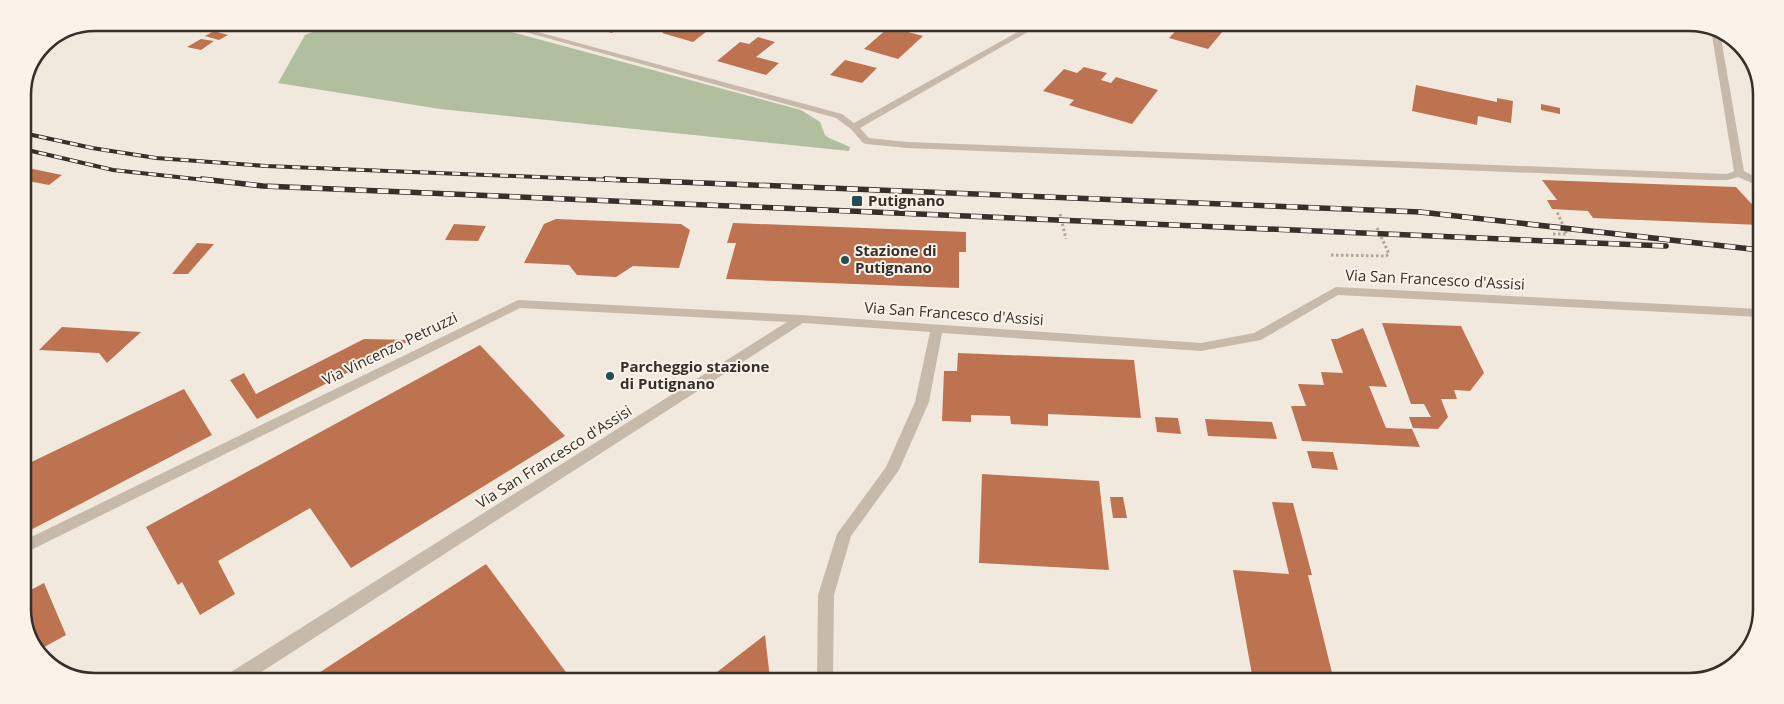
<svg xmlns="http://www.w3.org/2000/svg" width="1784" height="704" font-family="'Open Sans',sans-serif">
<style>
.green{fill:#b2bf9f}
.building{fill:#bd7250}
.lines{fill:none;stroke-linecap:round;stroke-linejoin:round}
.path{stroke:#b4a595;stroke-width:3;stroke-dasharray:2.5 2.5;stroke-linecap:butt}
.minor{fill:#c8baab;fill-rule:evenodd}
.rail-far1-casing{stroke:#362f2a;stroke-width:4}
.rail-casing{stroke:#362f2a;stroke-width:5.5}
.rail-far1{stroke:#f9f3ea;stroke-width:2.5;stroke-dasharray:8;stroke-linecap:butt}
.rail{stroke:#f9f3ea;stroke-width:4;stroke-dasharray:11;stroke-linecap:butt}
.poi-dot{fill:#224e55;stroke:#f9f3ea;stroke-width:2}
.labels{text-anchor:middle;stroke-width:4;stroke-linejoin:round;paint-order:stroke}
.poi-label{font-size:15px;font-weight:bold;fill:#362f2a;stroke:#f9f3ea;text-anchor:start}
.street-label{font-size:15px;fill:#362f2a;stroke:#f9f3ea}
.rim{fill:none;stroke:#362f2a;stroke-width:2.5}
</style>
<rect width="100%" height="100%" fill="#f1e9de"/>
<!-- green -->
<path class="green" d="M334 23H478L801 110 820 122 825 135 829 138 850 147 849 151 440 109 278 83 305 35Z"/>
<!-- building -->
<g class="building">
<path d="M580 24H624L612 33Z"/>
<path d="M674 24H716L693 42 662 33Z"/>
<path d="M751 24H782L766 31 749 26Z"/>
<path d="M1181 25H1228L1208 49 1169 38Z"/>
<path d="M889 27 923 36 898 59 864 49Z"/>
<path d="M214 31 228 35 219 40 205 36Z"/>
<path d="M758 37 775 42 756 57 779 63 766 75 717 61 740 42 749 44Z"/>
<path d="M201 39 214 41 201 50 187 47Z"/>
<path d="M845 60 877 68 862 83 830 75Z"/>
<path d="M1084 67 1107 73 1101 80 1111 83 1116 77 1158 90 1132 124 1069 105 1074 100 1043 91 1064 69 1077 73Z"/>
<path d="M1416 85 1497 102V98L1513 101 1511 123 1478 116 1477 125 1412 111Z"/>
<path d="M1541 104 1560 108V114L1541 110Z"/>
<path d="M23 167 62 175 49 185 23 180Z"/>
<path d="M1542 180 1736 187 1760 213V225L1593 218 1588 211 1552 209 1547 200H1557Z"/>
<path d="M556 219 681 224 690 230 679 268 633 266 616 277 577 275 569 265 524 263 544 224Z"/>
<path d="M733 223 966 232V252H959V288L726 279 736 243H727Z"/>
<path d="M454 224 486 226 478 241 445 240Z"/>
<path d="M197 243 214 244 188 274H172Z"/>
<path d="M1382 323 1461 326 1484 373 1470 391 1454 390 1457 399H1441L1448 417 1438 429 1413 428 1409 417H1431L1424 404H1411Z"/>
<path d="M62 327 141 332 107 363 99 353 39 350Z"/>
<path d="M1363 328 1387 387 1369 386 1386 428 1412 429 1420 447 1302 441 1291 406H1306L1298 384 1324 385 1321 372 1343 373 1331 339H1337Z"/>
<path d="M364 339 411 340 257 419 230 380 244 373 256 394Z"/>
<path d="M480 345 565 436 351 568 310 508 218 561 235 594 200 615 182 582 178 585 146 527Z"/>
<path d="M958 353 1134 360 1141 418 1048 414V426L1011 424 1010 416 971 415V422L942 421 944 371H957Z"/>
<path d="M184 389 212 435 23 534V466Z"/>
<path d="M1155 417 1178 418 1181 434 1157 432Z"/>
<path d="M1205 419 1272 422 1277 439 1208 436Z"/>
<path d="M1307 451 1333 452 1338 470 1312 468Z"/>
<path d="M982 474 1099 481 1109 570 979 563Z"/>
<path d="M1110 497H1123L1127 518H1113Z"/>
<path d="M1272 502 1293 503 1312 575H1308L1334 681 1253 680 1233 570 1289 574Z"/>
<path d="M486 564 571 679 311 678Z"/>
<path d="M44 583 66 635 37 651 23 614V594Z"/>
<path d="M765 635 770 679H708Z"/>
</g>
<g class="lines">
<!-- path -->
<g class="path">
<path d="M1060 214 1066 239"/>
<path d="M1553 234H1567L1557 212"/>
<path d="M1331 255 1386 256 1389 254 1377 228"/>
</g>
<!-- minor -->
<g class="minor">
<path d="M493 23 508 24 842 114 854 123 1030 25H1040L860 128 869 138 908 142 1727 174 1734 171 1711 29 1713 27 1720 32 1744 171 1761 180V187L1738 177 1728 180H1710L908 148 866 144 863 143 851 129 836 118Z"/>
<path d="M1336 287 1760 309V317L1338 295 1261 340 1201 351 942 333 929 402 899 470 851 536 834 595 833 679H817L818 595 837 534 886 467 915 402 930 332 803 323 252 678H229L231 672 787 322 520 308 23 554V541L518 300 801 315 1201 343 1254 333Z"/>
</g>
<!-- rail-far1 casing -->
<g class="rail-far1-casing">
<g id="rail-far1">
<path d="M23 133 92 148 156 158 266 166 636 181"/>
<path d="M23 149 113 170 214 181"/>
</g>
</g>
<!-- rail casing -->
<g class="rail-casing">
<g id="rail">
<path d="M202 179 263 186 1666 246"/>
<path d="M605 179 1420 212 1760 250"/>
</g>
</g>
<!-- rail-far1 -->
<use href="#rail-far1" class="rail-far1"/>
<!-- rail -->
<use href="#rail" class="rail"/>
</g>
<!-- markers -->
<g class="poi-dot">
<rect x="851" y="195" width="12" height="12" rx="2.5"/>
<circle cx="845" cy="260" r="5"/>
<circle cx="610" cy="376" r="5"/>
</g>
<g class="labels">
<!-- poi labels -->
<g class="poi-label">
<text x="868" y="206">Putignano</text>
<text x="855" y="256">Stazione di<tspan x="855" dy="17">Putignano</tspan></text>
<text x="620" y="372">Parcheggio stazione<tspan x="620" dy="17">di Putignano</tspan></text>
</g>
<!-- street labels -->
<g class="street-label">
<text transform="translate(1435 280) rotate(3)" y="5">Via San Francesco d'Assisi</text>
<text transform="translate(954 314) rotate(4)" y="5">Via San Francesco d'Assisi</text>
<text transform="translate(390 349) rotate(-26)" y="5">Via Vincenzo Petruzzi</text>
<text transform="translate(554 457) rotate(-32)" y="5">Via San Francesco d'Assisi</text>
</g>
</g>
<!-- crop -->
<path d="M0 0H1784V704H0ZM95 31H1689A64 64 0 0 1 1753 95V609A64 64 0 0 1 1689 673H95A64 64 0 0 1 31 609V95A64 64 0 0 1 95 31Z" fill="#f9f3ea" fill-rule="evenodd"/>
<path class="rim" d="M95 31H1689A64 64 0 0 1 1753 95V609A64 64 0 0 1 1689 673H95A64 64 0 0 1 31 609V95A64 64 0 0 1 95 31Z"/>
</svg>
